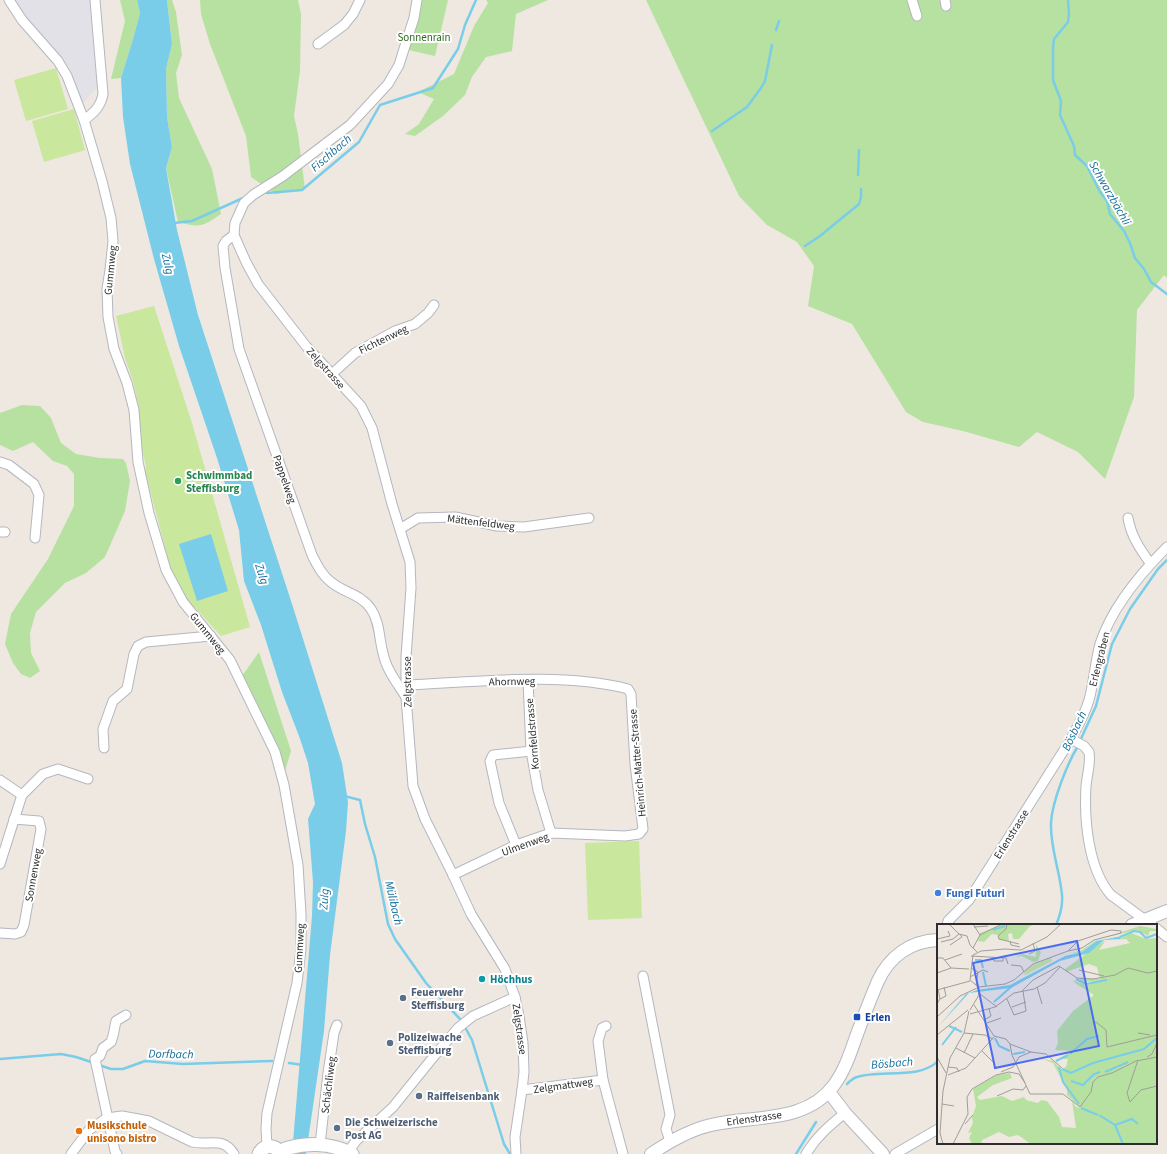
<svg xmlns="http://www.w3.org/2000/svg" width="1167" height="1154" font-family="'Source Sans 3',sans-serif">
<style>
.industrial{fill:#e2e1e7}
.green{fill:#b7e1a1}
.pitch{fill:#c9e79d}
.water{fill:#7acde9}
.lines{fill:none;stroke-linecap:round;stroke-linejoin:round}
.stream{stroke:#7acde9;stroke-width:2.5}
.minor-casing{stroke:#b4b7c0;stroke-width:11}
.tertiary-casing{stroke:#b4b7c0;stroke-width:14}
.secondary-casing{stroke:#b4b7c0;stroke-width:15}
.minor{stroke:#fff;stroke-width:9}
.tertiary{stroke:#fff;stroke-width:12}
.secondary{stroke:#fff;stroke-width:13}
.leisure-dot{fill:#2e9e5b;stroke:#fff;stroke-width:1.5}
.shop-dot{fill:#3f7fe0;stroke:#fff;stroke-width:1.5}
.culture-dot{fill:#0f9aa8;stroke:#fff;stroke-width:1.5}
.service-dot{fill:#5c6f8a;stroke:#fff;stroke-width:1.5}
.transit-dot{fill:#1a4fb4;stroke:#fff;stroke-width:1.5}
.food-dot{fill:#e8710a;stroke:#fff;stroke-width:1.5}
.labels{text-anchor:middle;stroke-width:4;stroke-linejoin:round;paint-order:stroke}
.park-label{font-size:11px;fill:#2f681f;stroke:#fff}
.street-label{font-size:11px;fill:#2d2d2d;stroke:#fff}
.leisure-label{font-size:11px;font-weight:bold;fill:#27864d;stroke:#fff;text-anchor:start}
.shop-label{font-size:11px;font-weight:bold;fill:#366cbe;stroke:#fff;text-anchor:start}
.culture-label{font-size:11px;font-weight:bold;fill:#0d838f;stroke:#fff;text-anchor:start}
.service-label{font-size:11px;font-weight:bold;fill:#4e5e75;stroke:#fff;text-anchor:start}
.transit-label{font-size:11px;font-weight:bold;fill:#164399;stroke:#fff;text-anchor:start}
.food-label{font-size:11px;font-weight:bold;fill:#c56008;stroke:#fff;text-anchor:start}
.water-label{font-size:12px;font-style:italic;fill:#156e9a;stroke:#fff}
.inset-river{fill:none;stroke:#7acde9;stroke-width:2}
.inset-road{fill:none;stroke:#a19d99;stroke-width:1}
.view{fill:#4b6cf1;fill-opacity:0.15;stroke:#4b6cf1;stroke-width:2}
.inset-edge{fill:none;stroke:#2d2d2d;stroke-width:2}
</style>
<rect width="100%" height="100%" fill="#eee8e1"/>
<!-- industrial -->
<path class="industrial" d="M13 0H91L99 85 82 104Z"/>
<!-- green -->
<g class="green">
<path d="M120 0H137L140 13 133 39 121 78 111 79 125 21Z"/>
<path d="M167 0H172L176 12 182 55 176 73 179 98 212 169 221 214C202 227 200 228 178 222L166 168 172 147 167 117 166 69 172 44Z"/>
<path d="M200 0H298L301 14 300 71 294 116 298 134 305 189 276 194 251 177 246 136 210 44 201 14Z"/>
<path d="M417 0H448L435 56 404 49Z"/>
<path d="M486 0H548L516 14 512 51 486 57 472 77 465 95 443 116 415 136 405 134 419 124 434 99 418 92 454 74 474 26 488 3Z"/>
<path d="M646 0H1167V278L1164 275 1137 310 1134 397 1105 479 1078 452 1037 432 1019 447 963 431 923 422 906 412 852 324 808 306 814 266 797 242 767 225 739 196Z"/>
<path d="M22 405 40 406 51 418 61 443 76 454 100 458 123 459 126 463 130 481 125 511 105 557 86 573 65 583 36 612 30 633 31 653 40 671 30 678 21 674 13 663 5 644 11 614 48 559 74 506V474L67 466 53 461 33 442 13 451 0 445V413Z"/>
<path d="M259 652 291 751 285 771 242 676Z"/>
</g>
<!-- pitch -->
<g class="pitch">
<path d="M56 68 68 109 26 121 14 80Z"/>
<path d="M74 109 85 150 44 162 32 121Z"/>
<path d="M154 306 192 423 250 627 221 636 187 599 171 570 145 471 146 466 140 442 139 409 133 381 125 358 116 316Z"/>
<path d="M639 841 642 918 588 920 585 843Z"/>
</g>
<!-- water -->
<g class="water">
<path d="M137 0H167L172 44 166 69 167 117 172 147 166 168 177 230 198 315 293 607 342 763 348 802 346 831 330 955 324 1031 306 1154H292L312 916 313 882 308 819 315 804 308 763 299 736 282 692 261 625 244 581 239 530 217 458 179 346 154 259 130 164 123 117 121 78 133 39 140 13Z"/>
<path d="M211 534 228 591 197 601 179 544Z"/>
</g>
<g class="lines">
<!-- stream -->
<g class="stream">
<path d="M1068 0 1069 14 1068 22 1054 39 1053 47V80L1061 101 1060 115 1074 146 1075 155 1087 166 1100 192 1107 201 1110 214 1124 231 1130 243 1135 258 1144 269 1151 282 1167 294"/>
<path d="M776 30 779 21"/>
<path d="M712 131 747 107 761 88 765 81 772 45"/>
<path d="M858 175 859 150"/>
<path d="M267 193 302 190 359 142 380 105 433 88 458 49 465 25 476 0"/>
<path d="M174 223 192 221 243 198"/>
<path d="M805 246 820 236 859 204 861 197V189"/>
<path d="M1080 741 1096 706 1112 644 1130 609 1158 569 1167 560"/>
<path d="M344 796 360 800 365 824 375 857 388 924 395 939 426 983 460 1019"/>
<path d="M1056 925C1060 916 1063 906 1062 895 1060 871 1050 848 1051 823 1052 802 1067 764 1078 746"/>
<path d="M466 1029 472 1040 504 1144 510 1154"/>
<path d="M0 1059 61 1054 76 1057 94 1063"/>
<path d="M289 1063 303 1065"/>
<path d="M99 1065 111 1069H123L145 1061 183 1064 272 1061"/>
<path d="M847 1084C850 1081 853 1078 857 1077 879 1069 920 1080 938 1061"/>
<path d="M796 1154 816 1122"/>
</g>
<!-- minor casing -->
<g class="minor-casing">
<g id="minor">
<path d="M9 0 22 20 58 61 67 76 84 120 102 181 111 218 113 241 110 270 107 289 108 317 114 349 127 383 134 410 138 462 149 513 166 570 183 602 230 660 275 752 284 785 298 865 301 914V949L297 983 267 1113 266 1129 267 1146"/>
<path d="M417 0 414 18 404 49 399 65 388 84 350 125 283 176 253 195 244 203 235 223 234 235 246 262 258 284 306 346 361 406 372 428 392 504 410 562 411 588 406 657V697L413 786 425 819 453 875 471 914 505 969 515 997 519 1016 523 1043 524 1072 522 1090 515 1137 516 1154"/>
<path d="M912 0 917 16"/>
<path d="M945 0 946 6"/>
<path d="M318 44 344 25 353 14 360 0"/>
<path d="M84 120C94 113 101 106 103 94L95 0"/>
<path d="M234 235 226 241 223 246 225 268 239 349 312 555C317 565 322 575 331 582 344 593 361 594 371 609 380 622 379 639 383 653 386 669 397 683 406 697"/>
<path d="M332 374 355 353 395 331 415 324 428 313 434 305"/>
<path d="M0 462 9 465 34 484 39 495 35 538"/>
<path d="M1128 518C1131 536 1140 549 1150 563"/>
<path d="M400 529 418 518 455 517 497 526 524 527 589 518"/>
<path d="M0 532H5"/>
<path d="M528 680 531 751 538 790 551 833"/>
<path d="M406 685C476 682 561 672 628 689L631 694 635 764 643 829 639 834 625 836 551 833 516 845 453 875"/>
<path d="M1071 739 1084 746 1089 752C1091 763 1087 775 1086 786 1084 819 1088 869 1111 895L1152 925"/>
<path d="M104 748 103 729 113 701 127 689 134 654 138 646 146 642 211 636"/>
<path d="M0 780 22 795"/>
<path d="M516 845 499 803 490 761 493 755 531 751"/>
<path d="M0 864 22 795 43 774 58 769 88 779"/>
<path d="M947 925 948 921 969 900 1071 739C1078 726 1085 714 1089 700 1094 682 1095 662 1100 644 1112 607 1140 574 1167 547"/>
<path d="M1156 928 1167 937"/>
<path d="M0 933 15 934 21 932 24 925 41 829 39 821 14 819"/>
<path d="M643 976 670 1115 666 1129 670 1141"/>
<path d="M603 1080 598 1041 602 1028 606 1026"/>
<path d="M522 1090 603 1080 623 1154"/>
<path d="M320 1145 328 1073 334 1033 337 1025"/>
<path d="M348 1152 356 1141 393 1107 435 1055 458 1028 473 1016 515 997"/>
<path d="M71 1154 89 1130 107 1118 122 1116 149 1121 192 1142C209 1146 223 1136 234 1154"/>
<path d="M117 1154 115 1151 95 1059 100 1056 103 1048 111 1042 113 1036 116 1021 126 1015"/>
<path d="M806 1154C816 1137 830 1125 845 1113"/>
<path d="M895 1154 938 1129"/>
</g>
</g>
<!-- tertiary casing -->
<g class="tertiary-casing">
<g id="tertiary">
<path d="M1132 925 1167 911"/>
<path d="M829 1092 845 1113 883 1154"/>
<path d="M651 1154C670 1141 689 1130 711 1125 752 1115 806 1124 834 1085 848 1066 853 1043 862 1021 867 1008 872 995 878 981 889 957 910 941 938 940"/>
</g>
</g>
<!-- secondary casing -->
<g class="secondary-casing">
<g id="secondary">
<path d="M280 1151C302 1142 331 1142 352 1154"/>
<path d="M259 1154C264 1144 275 1144 281 1154"/>
</g>
</g>
<!-- minor -->
<use href="#minor" class="minor"/>
<!-- tertiary -->
<use href="#tertiary" class="tertiary"/>
<!-- secondary -->
<use href="#secondary" class="secondary"/>
</g>
<!-- markers -->
<circle class="leisure-dot" cx="178" cy="481" r="4"/>
<circle class="shop-dot" cx="938" cy="893" r="4"/>
<circle class="culture-dot" cx="482" cy="979" r="4"/>
<g class="service-dot">
<circle cx="403" cy="998" r="4"/>
<circle cx="390" cy="1043" r="4"/>
<circle cx="419" cy="1096" r="4"/>
<circle cx="337" cy="1128" r="4"/>
</g>
<rect class="transit-dot" x="853" y="1013" width="8" height="8" rx="2"/>
<circle class="food-dot" cx="79" cy="1131" r="4"/>
<g class="labels">
<!-- park labels -->
<g class="park-label">
<text x="424" y="41">Sonnenrain</text>
</g>
<!-- street labels -->
<g class="street-label">
<text transform="translate(110 270) rotate(-84)" y="4">Gummweg</text>
<text transform="translate(383 339) rotate(-26)" y="4">Fichtenweg</text>
<text transform="translate(326 368) rotate(48)" y="4">Zelgstrasse</text>
<text transform="translate(285 479) rotate(71)" y="4">Pappelweg</text>
<text transform="translate(481 522) rotate(7)" y="4">Mättenfeldweg</text>
<text transform="translate(208 633) rotate(51)" y="4">Gummweg</text>
<text transform="translate(1099 659) rotate(-76)" y="4">Erlengraben</text>
<text transform="translate(512 681) rotate(-1)" y="4">Ahornweg</text>
<text transform="translate(407 682) rotate(-91)" y="4">Zelgstrasse</text>
<text transform="translate(532 734) rotate(-95)" y="4">Kornfeldstrasse</text>
<text transform="translate(637 763) rotate(-95)" y="4">Heinrich-Matter-Strasse</text>
<text transform="translate(1011 834) rotate(-58)" y="4">Erlenstrasse</text>
<text transform="translate(525 844) rotate(-20)" y="4">Ulmenweg</text>
<text transform="translate(33 875) rotate(-80)" y="4">Sonnenweg</text>
<text transform="translate(299 948) rotate(-87)" y="4">Gummweg</text>
<text transform="translate(520 1029) rotate(82)" y="4">Zelgstrasse</text>
<text transform="translate(328 1085) rotate(-83)" y="4">Schächliweg</text>
<text transform="translate(563 1085) rotate(-8)" y="4">Zelgmattweg</text>
<text transform="translate(754 1118) rotate(-8)" y="4">Erlenstrasse</text>
</g>
<!-- leisure labels -->
<g class="leisure-label">
<text x="186" y="479">Schwimmbad<tspan x="186" dy="13">Steffisburg</tspan></text>
</g>
<!-- shop labels -->
<g class="shop-label">
<text x="946" y="897">Fungi Futuri</text>
</g>
<!-- culture labels -->
<g class="culture-label">
<text x="490" y="983">Höchhus</text>
</g>
<!-- service labels -->
<g class="service-label">
<text x="411" y="996">Feuerwehr<tspan x="411" dy="13">Steffisburg</tspan></text>
<text x="398" y="1041">Polizeiwache<tspan x="398" dy="13">Steffisburg</tspan></text>
<text x="427" y="1100">Raiffeisenbank</text>
<text x="345" y="1126">Die Schweizerische<tspan x="345" dy="13">Post AG</tspan></text>
</g>
<!-- transit labels -->
<g class="transit-label">
<text x="865" y="1021">Erlen</text>
</g>
<!-- food labels -->
<g class="food-label">
<text x="87" y="1129">Musikschule<tspan x="87" dy="13">unisono bistro</tspan></text>
</g>
<!-- water labels -->
<g class="water-label">
<text transform="translate(331 153) rotate(-41)" y="4">Fischbach</text>
<text transform="translate(1110 193) rotate(60)" y="4">Schwarzbächli</text>
<text transform="translate(168 264) rotate(77)" y="4">Zulg</text>
<text transform="translate(262 574) rotate(72)" y="4">Zulg</text>
<text transform="translate(1074 731) rotate(-65)" y="4">Bösbach</text>
<text transform="translate(324 899) rotate(-86)" y="4">Zulg</text>
<text transform="translate(394 903) rotate(77)" y="4">Mülibach</text>
<text transform="translate(171 1054) rotate(1)" y="4">Dorfbach</text>
<text transform="translate(892 1063) rotate(-5)" y="4">Bösbach</text>
</g>
</g>
<!-- overview -->
<g transform="translate(937 924)">
<rect width="220" height="220" fill="#eee8e1"/>
<path d="M66 0 71 1 99 0 93 2 82 15H76L75 9 71 10 72 17 62 16 61 11 55 10 47 18 41 17 43 9ZM203 2 220 5V7H213L211 12 200 6 170 13 159 16 145 28 135 29 145 26 157 17ZM194 9 209 15 220 14V220H94L81 211 72 213 62 208 45 216 44 220H35L32 214 35 208 31 209 36 199 35 193 39 182 36 165 60 151 73 149 75 154 56 161 40 173 43 176 65 172 75 177 87 173 89 176 101 179 104 176 110 177 122 193 125 203 139 204 135 177 139 183 144 184 130 171V166L116 139 105 135 116 137 124 145 129 143 131 135H122L137 127 118 126 121 119 120 107 136 87 157 71 138 59 136 56 149 61 159 58 143 57V54L163 55 160 43 152 40 129 48 128 45 167 17 181 16ZM189 15 193 19 162 26 168 17ZM99 21 104 28 101 37 96 38 85 32 79 33 85 30 99 33Z" fill="#b7e1a1" fill-rule="evenodd"/>
<path d="M114 33 115 37 88 51 87 49 92 43Z" fill="#c9e79d"/>
<path d="M185 12 183 15 167 16 152 29 123 37 74 64 32 69 0 104 29 70 40 66 73 61 128 32 145 28 159 17Z" fill="#7acde9"/>
<path class="inset-river" d="M56 6 68 2M183 13 197 7 203 8 209 14 220 10M38 36H44L46 44M46 48 49 62M139 55 149 60 170 56M57 78 75 62M12 102 25 108M58 114 62 122 73 127M5 121 19 103M76 130 88 128M133 130 150 115 162 112M119 137 131 131M122 143 126 158 142 180M125 145 134 149 156 139 207 125 220 114M168 148 191 138M134 157 146 161 157 150 163 148M144 184 161 191M162 191 178 201 186 220M178 201 195 195 201 200"/>
<path class="inset-road" d="M12 0 22 10 30 12 33 21 40 28M36 0 43 11M70 0 69 5 61 12 62 15 82 20M37 3 51 2M0 15 13 12 11 7M73 17 74 21 83 23M4 18 16 15 22 10M13 21 25 13 23 10M36 24 43 11 65 0M92 30 98 27 96 19M34 32 69 34 71 40M55 33 57 37H66V34M0 34H6L14 44M8 36 25 30M74 41 84 42 87 48M34 44 41 48 39 61M142 46 167 52M0 49 14 44 32 45M33 53 46 46 51 48M40 62 33 56 36 31 44 27 68 25 84 26 110 13 124 0M42 63 68 60 77 56 96 40 131 27 141 17 174 6 184 7V9L157 16 145 24 131 27M100 63 105 80M0 66 33 57M85 67 96 56 122 42 140 54 156 55 178 51 191 44 211 49 220 47M43 70 60 83M3 75 9 72 7 63M70 75 77 91 89 87 86 67M0 80 3 75 1 65M37 81 57 112 69 115 73 120 94 128 109 130 125 144M75 83 89 78M33 86 42 71 41 64M33 90 58 83 77 69 97 65 108 59 123 43M0 93 23 72 40 64M47 96 54 92 52 85M50 99 64 94M156 100 159 98 169 106 170 123 220 111M27 109 48 111 56 115M201 109 213 111M0 111 31 86M73 120 75 131 93 170H126L143 183 154 168 156 158 161 153 175 149 199 137 220 133M19 124 38 134M45 127 56 138M27 129 36 110M0 133 9 149M210 133 215 130 220 119M201 136 190 169 193 178 204 166 220 162M11 143 20 144 22 148M64 148 76 143 82 133 94 128M11 151 29 144 57 113M60 172 76 165 86 166 89 162M5 180 17 182M28 200 36 191M6 220 3 209 6 167 13 134 27 109 32 87M16 220 31 190 30 173 35 165 59 151 72 148 82 150 88 159"/>
<path class="view" d="M140 17 162 122 58 144 36 39Z"/>
<rect width="220" height="220" class="inset-edge"/>
</g>
</svg>
